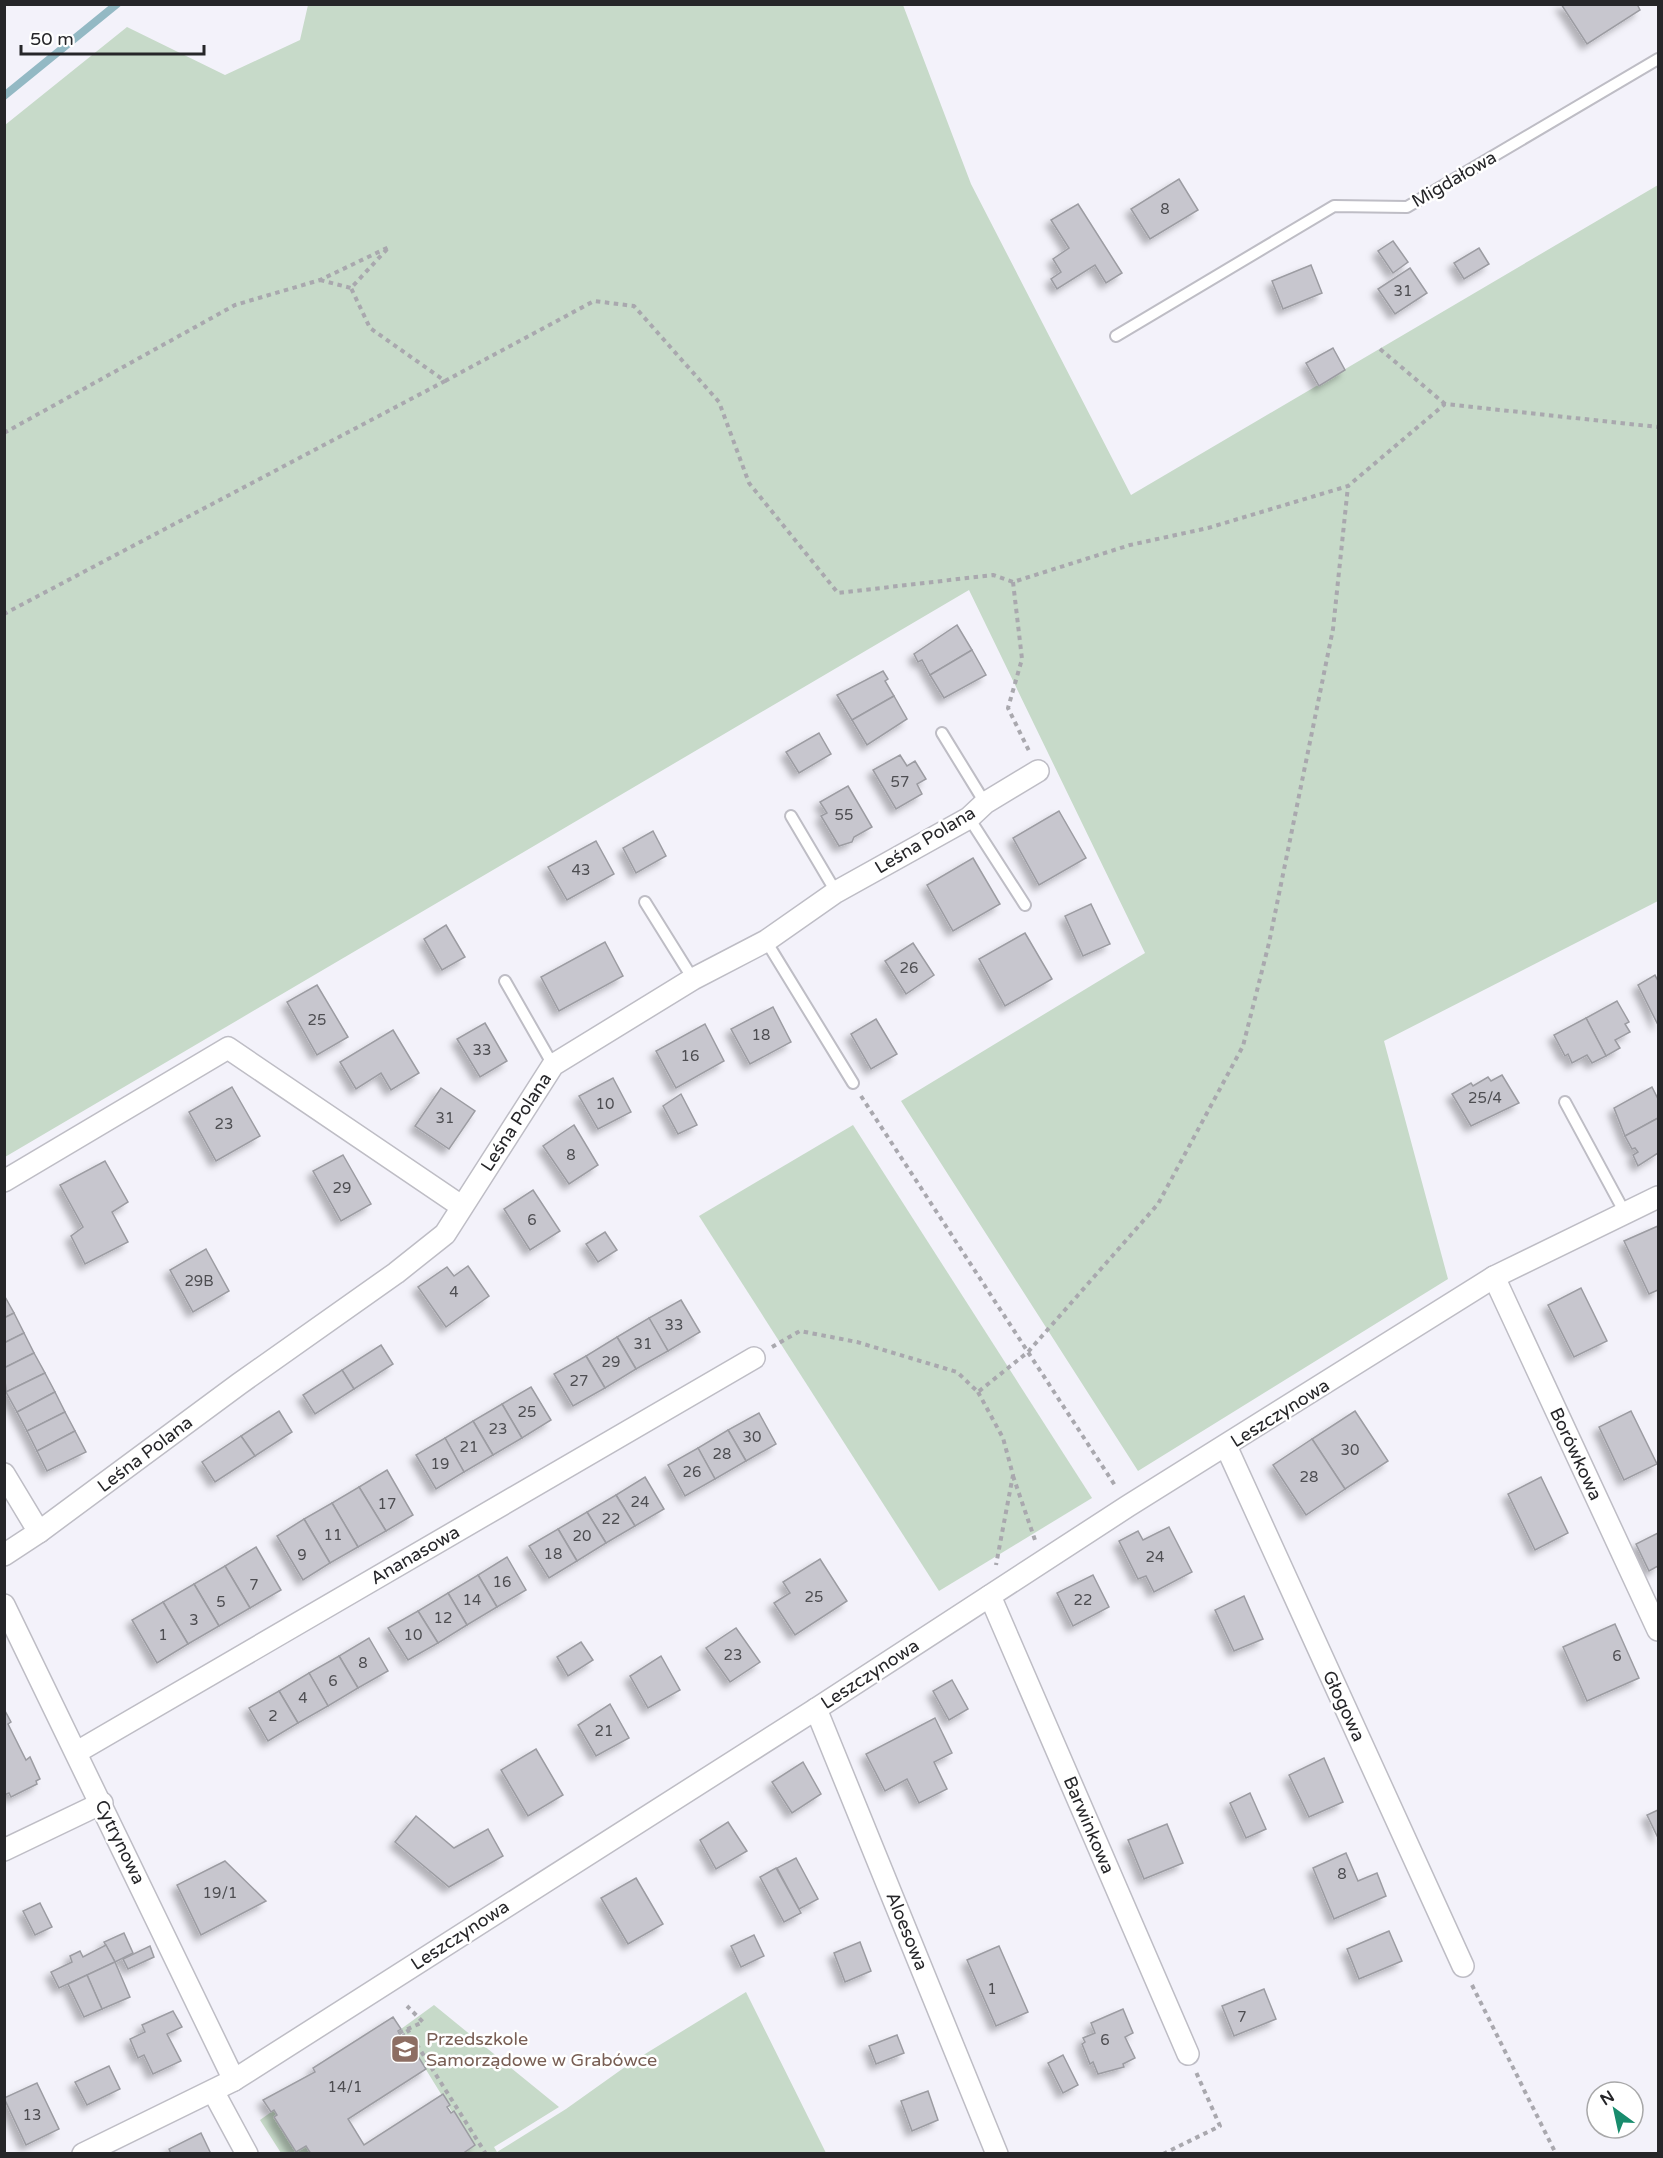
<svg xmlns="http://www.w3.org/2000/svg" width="1663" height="2158" font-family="'Varela Round',sans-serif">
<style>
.green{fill:#c7dac9}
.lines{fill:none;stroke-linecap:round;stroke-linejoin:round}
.stream{stroke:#93b9c4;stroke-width:8}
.building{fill:#c7c6ce;stroke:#9c9ca2;stroke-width:1.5;filter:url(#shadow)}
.service-casing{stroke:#bebdc5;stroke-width:14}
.minor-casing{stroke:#bebdc5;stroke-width:24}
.path{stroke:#a9a8ae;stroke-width:4;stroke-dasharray:4.5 4.5;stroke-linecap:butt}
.service{stroke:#fff;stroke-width:10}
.minor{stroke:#fff;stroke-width:21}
.labels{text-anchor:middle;stroke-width:5;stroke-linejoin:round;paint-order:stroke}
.number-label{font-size:15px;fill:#4e4e52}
.street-label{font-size:18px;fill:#262629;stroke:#fff}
.education-label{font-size:18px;fill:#785e54;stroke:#fff;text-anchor:start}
</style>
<defs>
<filter id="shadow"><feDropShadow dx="-5.5" dy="5.5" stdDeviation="3" flood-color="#0004"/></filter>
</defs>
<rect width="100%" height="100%" fill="#f3f2fa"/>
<!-- green -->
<g class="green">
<path d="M308 5H903L971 184 1131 495 1658 185V901L1384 1041 1448 1279 1138 1471 901 1101 1145 953 969 590 5 1157V125L127 27 225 75 300 40Z"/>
<path d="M853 1125 1092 1498 939 1591 699 1216Z"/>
<path d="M746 1992 826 2153H462L473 2146 401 2029 434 2005 559 2107 494 2147 497 2152 566 2109 632 2062Z"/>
<path d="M274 2110 277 2115 274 2118 296 2151 306 2146 311 2153H281L260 2120Z"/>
</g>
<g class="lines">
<!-- stream -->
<path class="stream" d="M4 96 117 4"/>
</g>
<!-- building -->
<g class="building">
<path d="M1561 4H1637L1640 10 1587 44Z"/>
<path d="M1179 179 1198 210 1150 239 1131 209Z"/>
<path d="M1078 204 1122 273 1106 283 1095 265 1057 289 1051 279 1061 272 1053 259 1069 248 1051 220Z"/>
<path d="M1393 241 1408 262 1393 273 1378 251Z"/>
<path d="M1479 248 1489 264 1464 279 1454 263Z"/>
<path d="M1311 265 1322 293 1283 309 1272 281Z"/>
<path d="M1410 268 1427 293 1395 314 1378 289Z"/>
<path d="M1333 348 1345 370 1319 386 1306 363Z"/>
<path d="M957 625 972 650 930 675 922 660 918 662 914 654Z"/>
<path d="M972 650 986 675 944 698 930 675Z"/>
<path d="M883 671 888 679 885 681 894 696 852 720 837 695Z"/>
<path d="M894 696 907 719 867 745 852 720Z"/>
<path d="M819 733 831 754 799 773 786 752Z"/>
<path d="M900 755 907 766 915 761 926 779 917 784 922 794 896 809 873 770Z"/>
<path d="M848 786 872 827 854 837 852 842 839 846 821 816 827 813 820 802Z"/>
<path d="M1059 811 1086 858 1039 885 1013 838Z"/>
<path d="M653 831 666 856 636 873 623 848Z"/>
<path d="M596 841 614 874 567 900 548 867Z"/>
<path d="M973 858 1000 904 953 931 927 885Z"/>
<path d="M1091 904 1110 944 1083 956 1065 916Z"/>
<path d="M446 925 465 957 442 970 424 939Z"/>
<path d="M1025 933 1052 979 1005 1006 979 959Z"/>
<path d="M605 942 623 976 559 1011 541 977Z"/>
<path d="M913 943 934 975 906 994 885 961Z"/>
<path d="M1655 975 1658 981V1025L1638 985Z"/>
<path d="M317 985 348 1037 317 1055 287 1002Z"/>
<path d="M1617 1001 1629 1022 1625 1024 1630 1032 1615 1040 1620 1048 1606 1056 1586 1018Z"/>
<path d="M773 1007 791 1042 750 1064 731 1029Z"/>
<path d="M1586 1018 1606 1056 1592 1063 1587 1055 1572 1063 1568 1054 1565 1056 1554 1035Z"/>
<path d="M876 1019 897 1054 871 1069 851 1034Z"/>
<path d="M485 1023 507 1061 480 1077 457 1039Z"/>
<path d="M705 1024 724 1061 676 1088 656 1051Z"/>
<path d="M393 1030 419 1073 391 1090 381 1073 356 1089 340 1062Z"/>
<path d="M1502 1075 1519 1103 1471 1126 1452 1094 1471 1083 1473 1086 1488 1077 1491 1081Z"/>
<path d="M613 1078 631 1112 598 1129 579 1096Z"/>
<path d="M232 1087 260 1136 216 1161 189 1112Z"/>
<path d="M1652 1087 1658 1099V1118L1625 1136 1614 1108Z"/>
<path d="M441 1088 475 1111 449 1149 415 1126Z"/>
<path d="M681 1094 697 1125 678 1134 663 1106Z"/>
<path d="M1658 1118V1153L1638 1166 1633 1155 1638 1152 1635 1148 1632 1149 1625 1136Z"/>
<path d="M574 1125 598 1165 569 1184 543 1146Z"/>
<path d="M343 1155 371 1204 341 1221 313 1171Z"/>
<path d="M105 1161 128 1202 112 1212 128 1242 85 1264 71 1236 83 1227 60 1185Z"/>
<path d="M533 1190 560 1231 530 1250 504 1209Z"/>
<path d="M1658 1226V1290L1649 1294 1624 1241Z"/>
<path d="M605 1232 617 1250 598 1262 586 1244Z"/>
<path d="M206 1249 229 1291 193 1312 170 1270Z"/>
<path d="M468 1266 489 1296 446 1327 418 1287 447 1267 454 1276Z"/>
<path d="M1581 1288 1607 1341 1574 1357 1548 1305Z"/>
<path d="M4 1295 14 1313 4 1318Z"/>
<path d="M681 1300 700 1332 668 1351 649 1318Z"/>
<path d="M14 1313 24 1333 4 1343V1318Z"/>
<path d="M649 1318 668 1351 636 1369 617 1337Z"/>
<path d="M24 1333 34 1353 4 1368V1343Z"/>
<path d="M617 1337 636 1369 605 1388 586 1356Z"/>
<path d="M381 1345 393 1364 354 1389 342 1370Z"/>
<path d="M34 1353 45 1373 6 1392 4 1368Z"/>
<path d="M586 1356 605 1388 573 1406 554 1374Z"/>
<path d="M342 1370 354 1389 315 1414 303 1395Z"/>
<path d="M45 1373 55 1392 17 1412 6 1392Z"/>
<path d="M531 1387 551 1420 522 1438 502 1404Z"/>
<path d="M55 1392 65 1412 27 1431 17 1412Z"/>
<path d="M502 1404 522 1438 493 1455 473 1421Z"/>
<path d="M279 1411 292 1432 255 1456 241 1436Z"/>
<path d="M1355 1411 1388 1461 1345 1489 1312 1439Z"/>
<path d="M1631 1411 1657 1464 1624 1480 1599 1427Z"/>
<path d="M65 1412 75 1431 37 1451 27 1431Z"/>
<path d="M759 1413 776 1444 746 1461 728 1430Z"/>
<path d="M473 1421 493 1455 464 1472 445 1438Z"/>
<path d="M728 1430 746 1461 715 1479 698 1448Z"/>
<path d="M75 1431 86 1452 47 1471 37 1451Z"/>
<path d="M241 1436 255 1456 215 1482 202 1462Z"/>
<path d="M445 1438 464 1472 436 1489 416 1455Z"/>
<path d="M1312 1439 1345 1489 1306 1515 1273 1465Z"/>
<path d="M698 1448 715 1479 685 1496 668 1465Z"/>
<path d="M387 1470 413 1515 386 1531 359 1487Z"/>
<path d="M645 1477 664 1509 635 1526 616 1495Z"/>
<path d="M1541 1477 1568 1533 1535 1550 1508 1494Z"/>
<path d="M359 1487 386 1531 358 1547 332 1503Z"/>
<path d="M616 1495 635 1526 606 1543 587 1512Z"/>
<path d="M332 1503 358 1547 330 1563 304 1519Z"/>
<path d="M587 1512 606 1543 577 1561 558 1529Z"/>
<path d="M304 1519 330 1563 303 1580 277 1536Z"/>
<path d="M1169 1527 1192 1572 1154 1592 1146 1576 1138 1579 1119 1541 1138 1531 1143 1540Z"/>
<path d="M558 1529 577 1561 549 1578 529 1546Z"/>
<path d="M1658 1533V1566L1649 1571 1636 1544Z"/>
<path d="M256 1547 281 1590 250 1608 225 1566Z"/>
<path d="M507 1557 526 1590 497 1607 478 1575Z"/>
<path d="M820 1559 847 1601 795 1635 774 1603 790 1593 783 1582Z"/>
<path d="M225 1566 250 1608 219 1626 194 1584Z"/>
<path d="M478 1575 497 1607 467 1625 448 1593Z"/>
<path d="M1093 1575 1109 1607 1073 1626 1057 1593Z"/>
<path d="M194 1584 219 1626 188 1644 163 1602Z"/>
<path d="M448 1593 467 1625 438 1643 418 1611Z"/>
<path d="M1244 1596 1263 1639 1234 1651 1215 1610Z"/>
<path d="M163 1602 188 1644 157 1663 132 1620Z"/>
<path d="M418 1611 438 1643 408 1660 388 1628Z"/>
<path d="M1615 1624 1639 1678 1587 1701 1563 1647Z"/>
<path d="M736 1628 760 1662 730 1682 706 1648Z"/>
<path d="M369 1638 388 1671 358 1688 339 1656Z"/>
<path d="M581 1642 593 1660 568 1676 557 1657Z"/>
<path d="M339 1656 358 1688 328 1706 309 1673Z"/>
<path d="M661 1656 680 1690 648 1708 630 1676Z"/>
<path d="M309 1673 328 1706 298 1723 279 1691Z"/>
<path d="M952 1680 968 1709 949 1720 933 1691Z"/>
<path d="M279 1691 298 1723 268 1741 249 1708Z"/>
<path d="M610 1704 629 1738 596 1756 578 1725Z"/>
<path d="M4 1709 11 1722 8 1724 26 1760 30 1757 40 1779 36 1781 37 1784 11 1797 9 1793 4 1795Z"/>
<path d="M935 1718 952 1753 934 1762 947 1789 919 1803 907 1779 885 1791 866 1754Z"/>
<path d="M536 1749 563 1795 528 1816 501 1770Z"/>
<path d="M1324 1758 1343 1802 1309 1817 1289 1775Z"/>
<path d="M803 1762 821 1794 792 1813 772 1782Z"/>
<path d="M1250 1793 1266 1829 1246 1838 1230 1803Z"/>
<path d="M1658 1810V1838L1647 1815Z"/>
<path d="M416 1816 454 1848 488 1829 503 1856 449 1887 395 1842Z"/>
<path d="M728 1822 747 1851 716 1869 700 1840Z"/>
<path d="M1167 1824 1183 1863 1144 1879 1128 1840Z"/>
<path d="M1346 1853 1358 1881 1377 1873 1386 1896 1334 1919 1313 1868Z"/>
<path d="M796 1858 818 1899 799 1909 777 1868Z"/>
<path d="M225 1861 266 1901 201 1935 177 1885Z"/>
<path d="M776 1868 801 1913 784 1922 760 1877Z"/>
<path d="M636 1878 663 1924 628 1944 601 1898Z"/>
<path d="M40 1903 52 1927 35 1935 23 1911Z"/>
<path d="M1389 1931 1402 1961 1359 1979 1347 1949Z"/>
<path d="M124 1933 133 1953 115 1962 104 1942Z"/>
<path d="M754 1935 764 1956 741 1967 731 1946Z"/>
<path d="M860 1942 871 1971 845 1982 834 1953Z"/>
<path d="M106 1945 115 1962 59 1988 51 1972 72 1962 70 1956 80 1951 83 1957Z"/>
<path d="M150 1946 154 1957 128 1969 123 1959Z"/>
<path d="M999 1946 1028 2012 996 2026 967 1960Z"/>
<path d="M115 1962 130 1997 102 2009 87 1975Z"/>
<path d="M87 1975 102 2009 84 2017 68 1984Z"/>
<path d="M1264 1989 1276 2019 1234 2036 1222 2006Z"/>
<path d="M1123 2009 1133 2033 1125 2037 1135 2058 1123 2064 1124 2067 1098 2074 1093 2062 1090 2064 1082 2044 1085 2042 1083 2038 1095 2033 1091 2023Z"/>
<path d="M173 2011 182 2027 167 2034 181 2061 153 2074 144 2055 138 2058 130 2039 145 2032 142 2025Z"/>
<path d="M393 2017 401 2029 398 2031 399 2033 401 2036 404 2034 426 2069 348 2119 364 2145 443 2094 450 2105 447 2107 451 2113 454 2111 475 2145 462 2154H311L306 2146 296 2152 274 2117 277 2115 274 2110 271 2112 263 2100 315 2072 313 2068Z"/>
<path d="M897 2035 904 2053 876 2064 869 2046Z"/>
<path d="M1063 2055 1078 2085 1063 2093 1048 2063Z"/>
<path d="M109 2066 120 2089 87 2105 75 2082Z"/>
<path d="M37 2083 59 2129 26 2145 4 2098Z"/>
<path d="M928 2091 938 2120 912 2131 901 2101Z"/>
<path d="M201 2133 211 2154H171L169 2149Z"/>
</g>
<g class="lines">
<!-- service casing -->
<g class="service-casing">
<g id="service">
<path d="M1116 336 1334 206 1407 207 1658 59"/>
<path d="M942 733 985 803"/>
<path d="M791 816 836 892"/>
<path d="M969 818 1025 905"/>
<path d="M645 902 693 979"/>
<path d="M766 941 853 1083"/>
<path d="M505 981 553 1065"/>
<path d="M1565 1102 1625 1213"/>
</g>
</g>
<!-- minor casing -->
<g class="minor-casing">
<g id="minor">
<path d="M4 1181 228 1048 461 1206"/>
<path d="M1494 1277 1658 1630"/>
<path d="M1226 1446 1463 1966"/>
<path d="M4 1474 39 1532 4 1555"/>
<path d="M39 1532 239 1384 396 1273 445 1234 553 1065 693 979 766 941 836 892 969 818 985 803 1038 771"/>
<path d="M990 1596 1188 2054"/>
<path d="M4 1605 234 2080"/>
<path d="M816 1709 997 2154"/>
<path d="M77 1752 754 1358"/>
<path d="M4 1850 102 1803"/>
<path d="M213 2091 247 2154"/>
<path d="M83 2154 234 2080 816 1709 1128 1506 1494 1277 1658 1197"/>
</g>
</g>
<!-- path -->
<g class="path">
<path d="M320 280 351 288"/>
<path d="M1380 349 1445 404"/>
<path d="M445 381 594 301 634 306 719 402 749 483 838 593 993 575 1013 582 1130 545 1208 528 1348 486 1445 404 1658 427"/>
<path d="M4 433 235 305 320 280 389 247 351 288 370 328 445 381 4 614"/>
<path d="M1013 582 1022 659 1008 708 1029 751"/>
<path d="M861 1096 1116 1487"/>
<path d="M772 1347 800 1331 857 1342 957 1372 978 1392 1028 1352 1158 1204 1243 1046 1269 943 1333 629 1348 486"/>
<path d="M978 1392 1003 1438 1013 1475 996 1565"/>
<path d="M1013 1476 1035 1540"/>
<path d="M1472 1985 1556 2154"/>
<path d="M407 2029 486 2154"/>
<path d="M399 2033 423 2022 407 2006"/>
<path d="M1163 2154 1220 2126 1196 2072"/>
</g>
<!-- service -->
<use href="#service" class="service"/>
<!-- minor -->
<use href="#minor" class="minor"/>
</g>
<!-- icons -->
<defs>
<g id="school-square" transform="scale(1.5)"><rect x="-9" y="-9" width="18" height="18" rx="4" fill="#8d6e63" stroke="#fff"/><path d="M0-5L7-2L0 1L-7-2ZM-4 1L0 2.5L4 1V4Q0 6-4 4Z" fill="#fff"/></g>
</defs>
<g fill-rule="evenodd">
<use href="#school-square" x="405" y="2049"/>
</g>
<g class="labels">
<!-- number labels -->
<g class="number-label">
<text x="1165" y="214">8</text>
<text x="1403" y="296">31</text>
<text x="900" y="787">57</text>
<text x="844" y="820">55</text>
<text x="581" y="875">43</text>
<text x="909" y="973">26</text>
<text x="317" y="1025">25</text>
<text x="761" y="1040">18</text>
<text x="482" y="1055">33</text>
<text x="690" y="1061">16</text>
<text x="1485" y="1103">25/4</text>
<text x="605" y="1109">10</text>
<text x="445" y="1123">31</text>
<text x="224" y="1129">23</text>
<text x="571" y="1160">8</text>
<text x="342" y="1193">29</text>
<text x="532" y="1225">6</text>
<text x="199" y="1286">29B</text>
<text x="454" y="1297">4</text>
<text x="674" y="1330">33</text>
<text x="643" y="1349">31</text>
<text x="611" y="1367">29</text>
<text x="579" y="1386">27</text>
<text x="527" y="1417">25</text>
<text x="498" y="1434">23</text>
<text x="752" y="1442">30</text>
<text x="469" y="1452">21</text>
<text x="1350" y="1455">30</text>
<text x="722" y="1459">28</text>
<text x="440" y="1469">19</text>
<text x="692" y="1477">26</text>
<text x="1309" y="1482">28</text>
<text x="640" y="1507">24</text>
<text x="387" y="1509">17</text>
<text x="611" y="1524">22</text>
<text x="333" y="1540">11</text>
<text x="582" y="1541">20</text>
<text x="553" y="1559">18</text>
<text x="302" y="1560">9</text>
<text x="1155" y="1562">24</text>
<text x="502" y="1587">16</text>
<text x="254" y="1590">7</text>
<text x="814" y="1602">25</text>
<text x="472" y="1605">14</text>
<text x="1083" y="1605">22</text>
<text x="221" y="1607">5</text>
<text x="443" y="1623">12</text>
<text x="194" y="1625">3</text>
<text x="163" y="1640">1</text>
<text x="413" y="1640">10</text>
<text x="733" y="1660">23</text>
<text x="1617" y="1661">6</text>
<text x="363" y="1668">8</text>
<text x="333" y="1686">6</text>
<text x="303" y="1703">4</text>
<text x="273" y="1721">2</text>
<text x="604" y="1736">21</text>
<text x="1342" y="1879">8</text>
<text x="220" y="1898">19/1</text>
<text x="992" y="1994">1</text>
<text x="1242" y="2022">7</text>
<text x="1105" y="2045">6</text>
<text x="345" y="2092">14/1</text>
<text x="32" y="2120">13</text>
</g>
<!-- street labels -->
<g class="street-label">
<text transform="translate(1454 179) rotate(-30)" y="6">Migdałowa</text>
<text transform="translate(925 840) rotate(-31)" y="6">Leśna Polana</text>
<text transform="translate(516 1122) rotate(-57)" y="6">Leśna Polana</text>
<text transform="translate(1280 1413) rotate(-32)" y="6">Leszczynowa</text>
<text transform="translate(145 1454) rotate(-37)" y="6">Leśna Polana</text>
<text transform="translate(1576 1454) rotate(65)" y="6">Borówkowa</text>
<text transform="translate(415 1555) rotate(-30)" y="6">Ananasowa</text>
<text transform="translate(870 1674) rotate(-33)" y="6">Leszczynowa</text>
<text transform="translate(1344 1706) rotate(65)" y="6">Głogowa</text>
<text transform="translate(1089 1825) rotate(67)" y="6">Barwinkowa</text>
<text transform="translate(120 1842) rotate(64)" y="6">Cytrynowa</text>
<text transform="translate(907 1931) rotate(68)" y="6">Aloesowa</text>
<text transform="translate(460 1935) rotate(-33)" y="6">Leszczynowa</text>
</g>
<!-- education labels -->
<g class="education-label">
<text x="426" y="2045">Przedszkole<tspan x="426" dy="21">Samorządowe w Grabówce</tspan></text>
</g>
</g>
<!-- border -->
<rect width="1663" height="2158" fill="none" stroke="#262629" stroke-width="12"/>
<!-- north arrow -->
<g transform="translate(1615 2110) rotate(327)"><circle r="28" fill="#ffffff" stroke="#a8a8a9" stroke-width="1.5"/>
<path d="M0-4.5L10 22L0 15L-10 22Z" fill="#188c6d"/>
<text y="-9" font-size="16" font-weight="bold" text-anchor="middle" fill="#262629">N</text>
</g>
<!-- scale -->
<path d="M21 45v9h183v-9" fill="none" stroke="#262629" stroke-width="3"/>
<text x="30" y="45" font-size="18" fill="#262629" stroke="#ffffff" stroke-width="4.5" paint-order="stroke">50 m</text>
</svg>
